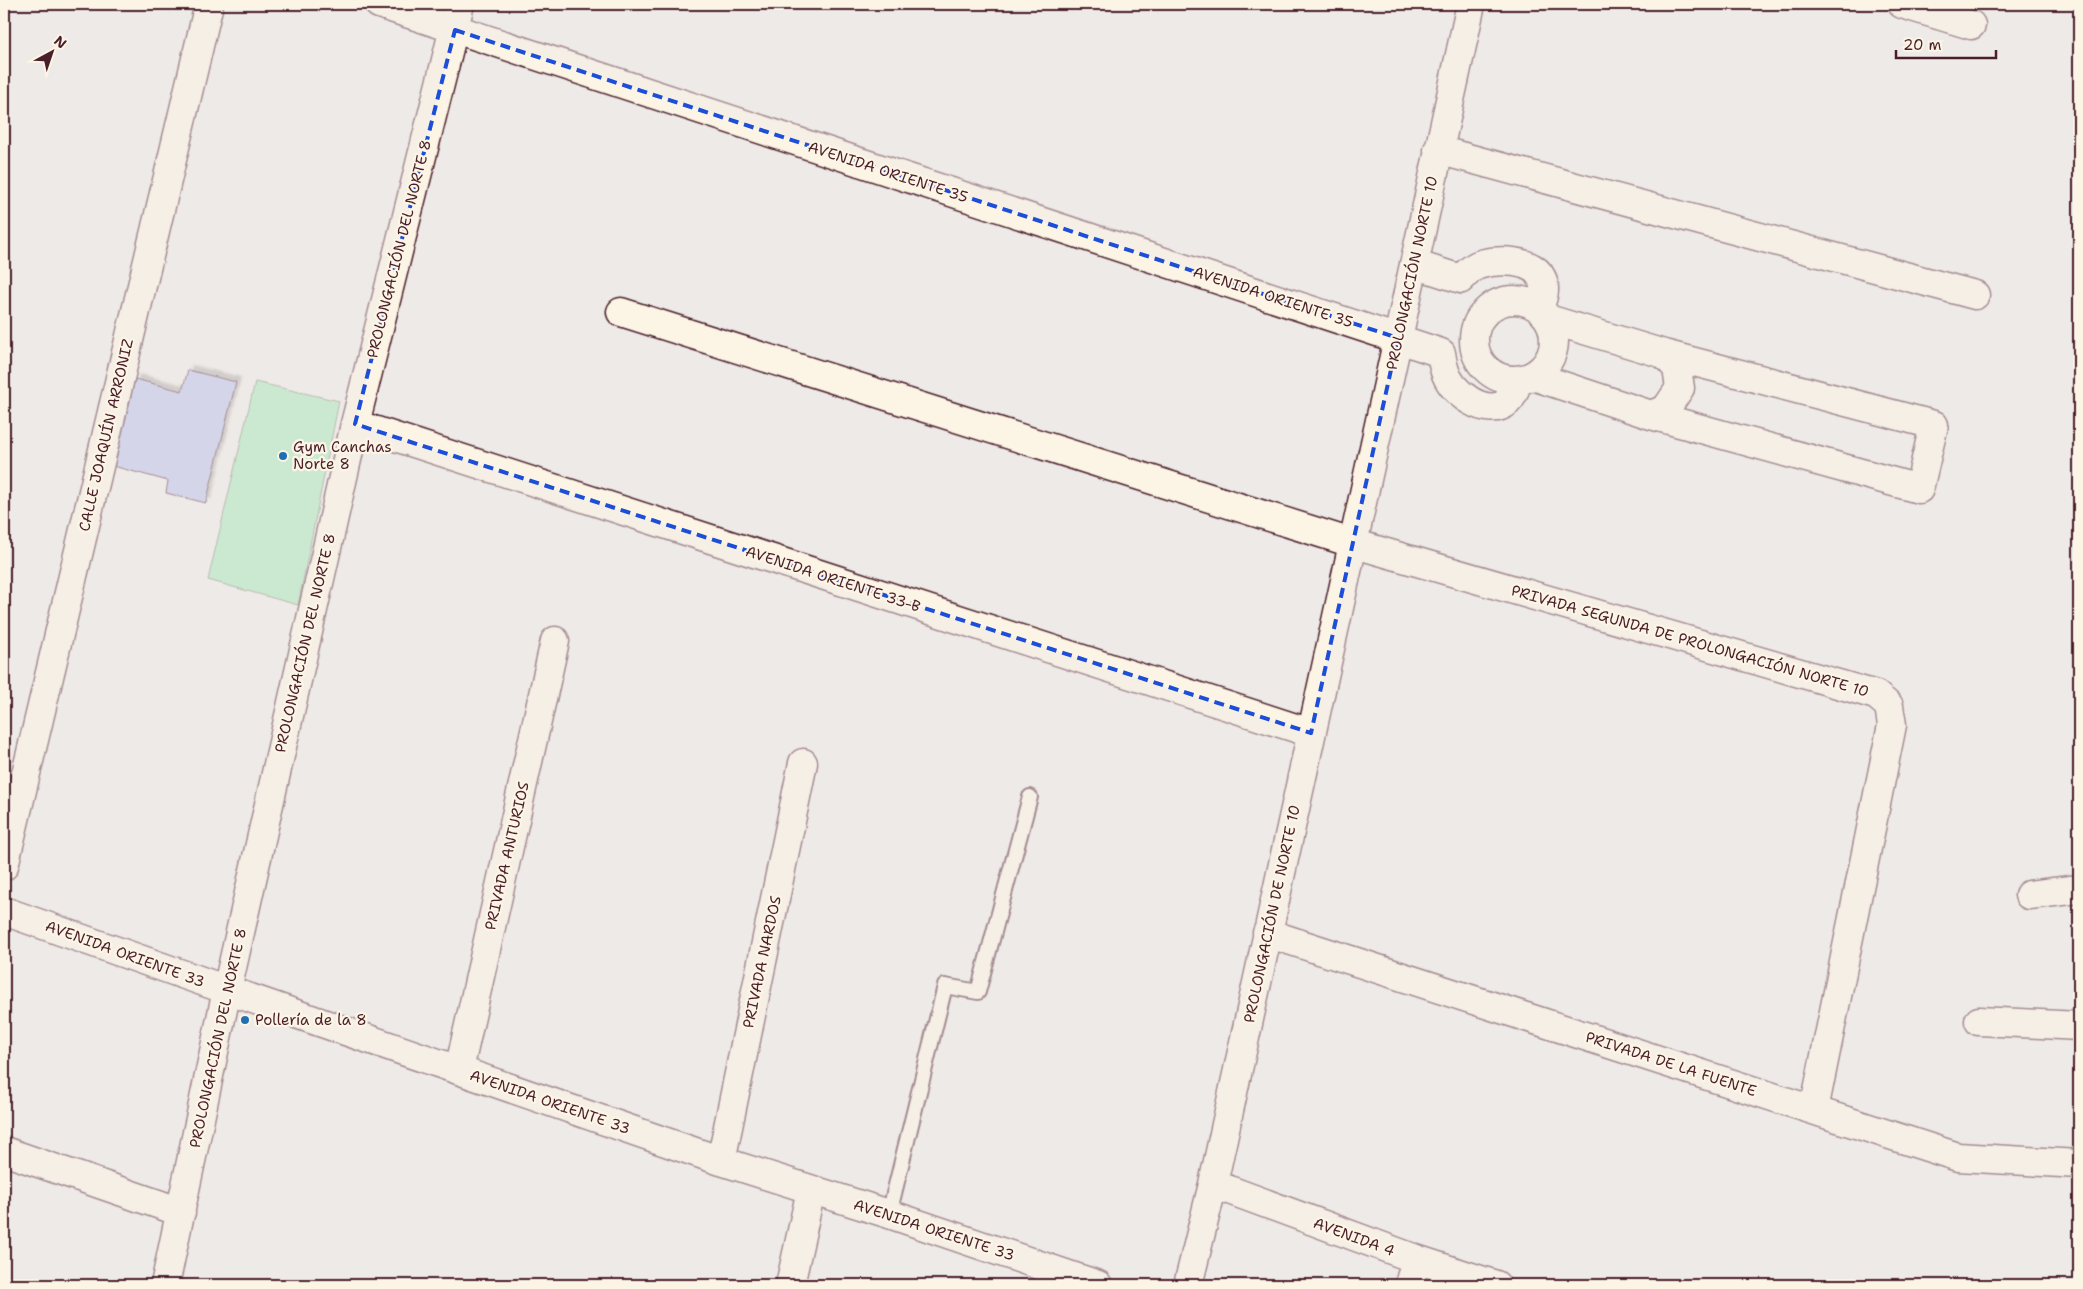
<svg xmlns="http://www.w3.org/2000/svg" width="2083" height="1289" viewBox="0 0 2083 1289" font-family="'Shantell Sans',sans-serif">
<style>
.green{fill:#a1e8b5;stroke:#768470}
.building{fill:#b6bced;stroke:#4a1f2b;filter:url(#shadow)}
.lines{fill:none;stroke-linecap:round;stroke-linejoin:round}
.service-casing{stroke:#4a1f2b;stroke-width:18}
.minor-casing{stroke:#4a1f2b;stroke-width:31}
.service{stroke:#fcf5e5;stroke-width:14}
.minor{stroke:#fcf5e5;stroke-width:28}
.marked{fill:none;stroke:#1d4ed8;stroke-width:4;stroke-dasharray:10 6;stroke-linejoin:round}
.poi-dot{fill:#1f6fb2;stroke:#fcf5e5;stroke-width:2}
.labels{text-anchor:middle;dominant-baseline:central;stroke-width:4.5;stroke-linejoin:round;paint-order:stroke}
.street-label{font-size:15px;fill:#4a1f2b;stroke:#fcf5e5}
.poi-label{font-size:15px;fill:#4a1f2b;stroke:#fcf5e5;text-anchor:start}
</style>
<defs>
<filter id="shadow"><feDropShadow dx="4.5" dy="-4.5" stdDeviation="1" flood-color="#0004"/></filter>
</defs>
<rect width="100%" height="100%" fill="#eeeae7"/>
<filter id="ink" filterUnits="userSpaceOnUse"><feTurbulence type="fractalNoise" baseFrequency=".02" numOctaves="2"/><feDisplacementMap in="SourceGraphic" scale="10" xChannelSelector="R" yChannelSelector="G"/><feConvolveMatrix kernelMatrix="1 2 1 2 8 2 1 2 1" color-interpolation-filters="sRGB"/></filter>
<g filter="url(#ink)">
<path class="green" d="M255 382 339 401 298 605 208 580Z"/>
<path class="building" d="M188 370 236 382 206 503 166 493 168 481 113 466 135 379 182 391Z"/>
<g class="lines">
<g class="service-casing">
<path id="service" d="M889 1214 945 986 978 992 1030 797"/>
</g>
<g class="minor-casing">
<path id="minor" d="M379 4 1441 353C1443 366 1445 376 1453 386 1473 410 1511 421 1517 381
M1902 4 1971 25
M1438 150 1975 295
M1414 264 1461 279C1465 275 1470 269 1476 266 1493 258 1538 258 1543 282 1546 291 1542 300 1539 308
M1474 340a40 40 0 1 1 80 0a40 40 0 1 1-80 0Z
M621 312 1352 543 1876 695 1889 706 1892 725 1814 1110
M1533 376 1651 415 1666 409 1680 388 1677 368 1664 354 1548 319
M1651 415 1919 489 1934 425 1664 354
M355 424 1311 733
M4 866 209 4
M2029 895 2079 889
M4 911 227 990 721 1161 889 1214 1098 1285
M1267 933 1958 1157 2079 1164
M1979 1021 2079 1026
M459 1070 555 641
M4 1151 181 1212
M721 1161 803 763
M1213 1184 1416 1259 1496 1285
M165 1285 227 990 355 424 460 4
M790 1285 811 1190
M1188 1285 1213 1184 1471 4
M1409 1285 1416 1259"/>
</g>
<use href="#service" class="service"/>
<use href="#minor" class="minor"/>
</g>
</g>
<path d="M0 0H2083V1289H0ZM455 30 1398 338 1311 733 355 424Z" fill="#eeeae7" fill-opacity=".55" fill-rule="evenodd"/>
<path class="marked" d="M455 30 1398 338 1311 733 355 424Z"/>
<g class="poi-dot">
<circle cx="283" cy="456" r="5"/>
<circle cx="245" cy="1020" r="5"/>
</g>
<g class="labels">
<g class="street-label">
<text transform="translate(888 172) rotate(18)">AVENIDA ORIENTE 35</text>
<text transform="translate(399 249) rotate(-76)">PROLONGACIÓN DEL NORTE 8</text>
<text transform="translate(1412 273) rotate(-78)">PROLONGACIÓN NORTE 10</text>
<text transform="translate(1273 297) rotate(18)">AVENIDA ORIENTE 35</text>
<text transform="translate(106 435) rotate(-77)">CALLE JOAQUÍN ARRONIZ</text>
<text transform="translate(833 579) rotate(18)">AVENIDA ORIENTE 33-B</text>
<text transform="translate(1690 641) rotate(16)">PRIVADA SEGUNDA DE PROLONGACIÓN NORTE 10</text>
<text transform="translate(305 643) rotate(-77)">PROLONGACIÓN DEL NORTE 8</text>
<text transform="translate(507 856) rotate(-77)">PRIVADA ANTURIOS</text>
<text transform="translate(1272 914) rotate(-78)">PROLONGACIÓN DE NORTE 10</text>
<text transform="translate(125 954) rotate(20)">AVENIDA ORIENTE 33</text>
<text transform="translate(762 962) rotate(-78)">PRIVADA NARDOS</text>
<text transform="translate(218 1038) rotate(-78)">PROLONGACIÓN DEL NORTE 8</text>
<text transform="translate(1671 1064) rotate(18)">PRIVADA DE LA FUENTE</text>
<text transform="translate(550 1102) rotate(19)">AVENIDA ORIENTE 33</text>
<text transform="translate(934 1230) rotate(18)">AVENIDA ORIENTE 33</text>
<text transform="translate(1354 1237) rotate(20)">AVENIDA 4</text>
</g>
<g class="poi-label">
<text x="293" y="447">Gym Canchas<tspan x="293" dy="17">Norte 8</tspan></text>
<text x="255" y="1020">Pollería de la 8</text>
</g>
</g>
<rect width="2083" height="1289" fill="none" stroke="#fcf5e5" stroke-width="20"/>
<rect x="10" y="10" width="2063" height="1269" fill="none" stroke="#4a1f2b" stroke-width="2" filter="url(#ink)"/>
<g transform="translate(52 52) rotate(40)" stroke="#fcf5e5" stroke-width="4" paint-order="stroke">
<path d="M0-4L9 19L0 12L-9 19Z" fill="#4a1f2b"/>
<text y="-8" font-size="14" font-weight="bold" text-anchor="middle" fill="#4a1f2b">N</text>
</g>
<path d="M1896 50v8h100v-8" fill="none" stroke="#4a1f2b" stroke-width="2.5"/>
<text x="1903" y="50" font-size="15" fill="#4a1f2b" stroke="#fcf5e5" stroke-width="4" paint-order="stroke">20 m</text>
</svg>
